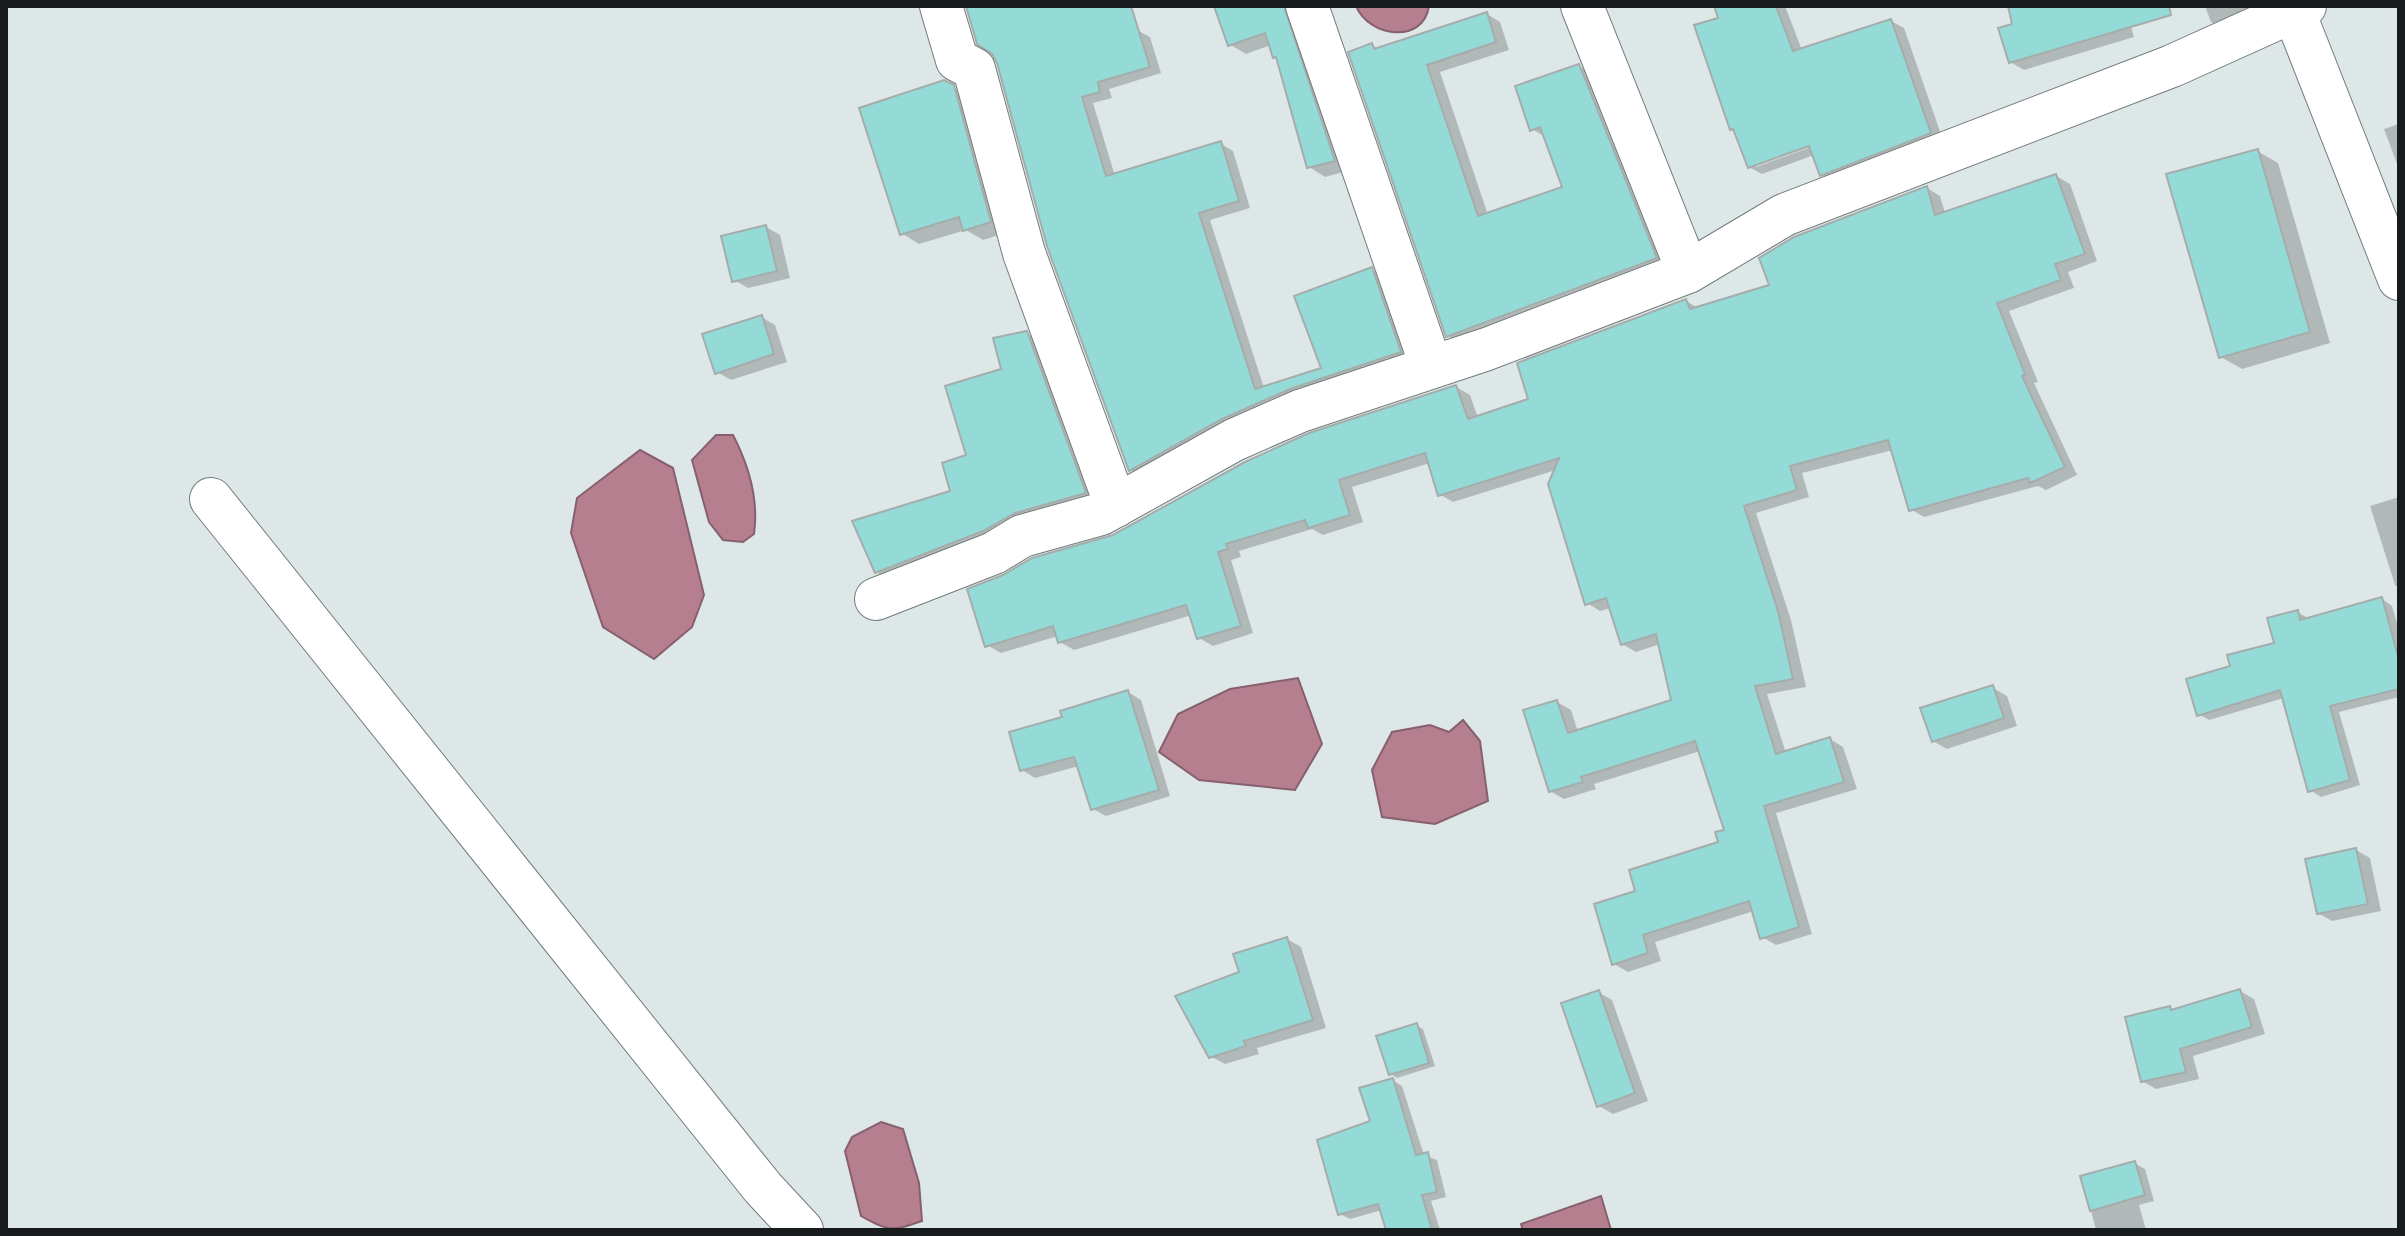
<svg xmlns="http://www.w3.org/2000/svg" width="2405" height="1236" viewBox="0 0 2405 1236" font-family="Raleway,sans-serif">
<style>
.water{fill:#b57f90;stroke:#86616d;stroke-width:2}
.shadow{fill:#0003;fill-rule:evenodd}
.building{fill:#94dbd7;stroke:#a4adac;stroke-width:2}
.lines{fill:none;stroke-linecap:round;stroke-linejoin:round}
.minor-casing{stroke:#737c7b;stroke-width:44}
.minor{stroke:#fff;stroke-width:42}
</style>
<rect width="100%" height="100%" fill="#dee7e7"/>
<path class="water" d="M1356 6H1429C1423 45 1369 37 1356 6Z
M716 435H733C749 466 759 499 754 534L743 542 723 540 709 522 692 460Z
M640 450 673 468 704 595 692 627 654 659 603 627 571 533 577 498Z
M1298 678 1322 744 1295 790 1199 780 1159 752 1178 714 1230 689Z
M1463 720 1480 741 1488 801 1435 824 1382 817 1372 770 1392 732 1430 725 1449 732Z
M881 1122 903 1129 919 1183 922 1221C892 1231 889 1232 861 1216L845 1151 852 1137Z
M1601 1196 1611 1230H1523L1521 1224Z"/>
<path class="shadow" d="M968 6H1022L1137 30 1150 37 1161 73 1109 89 1112 98 1093 103 1115 176 1221 144 1233 151 1250 208 1210 220 1264 388 1324 370 1371 269 1384 276 1412 359 1143 477 1130 470 999 62Z
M1216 6H1303L1350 170 1325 177 1309 167 1278 58 1271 45 1246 54 1229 44Z
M1717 6H1785L1802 50 1891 21 1904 28 1943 140 1835 182 1821 174 1814 155 1762 174 1749 167 1736 132 1731 129ZM1817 140 1819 144 1756 167V163Z
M2010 6H2125L2134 37 2024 70 2010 62 2015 25Z
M2205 6H2255L2225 30 2211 22Z
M1487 14 1500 22 1509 50 1440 72 1488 215 1565 188 1545 137 1532 129 1579 66 1593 74 1669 266 1462 344 1448 336 1372 45 1380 50Z
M944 82 971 98 1008 232 983 240 966 230 919 244 901 233Z
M2399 124V169L2384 129Z
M2257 151 2278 163 2330 343 2242 369 2221 357Z
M2056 176 2070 184 2097 261 2068 272 2074 288 2009 311 2038 382 2034 383 2077 475 2046 490 2038 486 1924 517 1910 509 1893 450 1802 473 1809 497 1756 513 1791 620 1806 687 1767 694 1786 753 1830 739 1843 747 1857 789 1776 813 1812 934 1776 945 1762 937 1754 911 1655 942 1661 961 1628 972 1614 964 1638 893 1721 843 1726 831 1700 751 1594 784 1596 789 1564 799 1550 791 1557 702 1571 710 1578 732 1673 702 1660 644 1636 652 1622 644 1611 608 1600 611 1587 603 1556 470 1453 502 1439 494 1430 463 1352 487 1363 522 1323 535 1312 529 1239 551 1241 557 1231 560 1253 633 1213 646 1199 638 1192 615 1074 650 1060 642 1058 636 1001 653 987 645 1113 537 1456 387 1470 395 1478 418 1530 401 1686 301 1698 308 1772 286 1927 188 1940 196 1945 213Z
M766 227 780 235 790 278 748 288 734 280Z
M761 317 775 325 787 362 731 380 717 372Z
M1026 333 1039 340 1097 500 889 579 876 572 952 492 1003 370Z
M2399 497V588L2395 585 2370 506Z
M2382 599 2392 606 2399 630V697L2339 712 2360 785 2321 797 2310 790 2284 698 2209 720 2199 714 2233 667 2276 645 2297 612 2308 618Z
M1993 688 2007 696 2017 726 1947 749 1933 741Z
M1128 692 1141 700 1170 796 1106 816 1093 809 1079 766 1035 778 1022 770 1065 719Z
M2356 850 2370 858 2381 911 2332 921 2318 913Z
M1287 939 1301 947 1326 1028 1257 1048 1259 1054 1225 1064 1210 1056 1241 973Z
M2240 991 2254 999 2265 1034 2193 1056 2199 1079 2156 1089 2142 1081 2169 1008 2174 1011Z
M1598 992 1612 1000 1648 1101 1613 1114 1599 1106Z
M1416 1026 1423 1029 1435 1066 1397 1078 1391 1074Z
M1392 1080 1402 1086 1424 1155 1437 1160 1446 1197 1431 1201 1440 1230H1388L1382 1210 1350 1219 1340 1214 1372 1122Z
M2134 1163 2145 1169 2154 1201 2139 1205 2146 1230H2096L2082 1177Z"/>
<path class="building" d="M966 6H1131L1150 67 1098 82 1100 92 1082 97 1106 176 1221 141 1239 201 1199 213 1255 389 1321 368 1294 296 1372 267 1401 352 1290 389 1222 419 1129 471 1047 246 997 63 992 54 977 44Z
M1214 6H1284L1335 161 1307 168 1276 57 1273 58 1265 33 1228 46Z
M1714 6H1776L1793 51 1891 19 1931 133 1820 176 1809 146 1748 168 1733 129 1730 130 1694 25 1718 18Z
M2008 6H2169L2171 15 2009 63 1998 28 2012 24Z
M1487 12 1496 42 1427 65 1478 216 1562 187 1540 127 1530 131 1515 86 1579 64 1657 258 1446 337 1348 52 1372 43 1374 49Z
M944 80 954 85 991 222 963 231 959 217 900 235 859 108Z
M2258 149 2310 332 2219 358 2166 174Z
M2056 174 2085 254 2055 264 2061 280 1997 303 2025 374 2022 376 2065 467 2030 483 2028 478 1909 511 1888 440 1790 466 1797 490 1744 506 1778 611 1793 679 1755 686 1776 754 1830 737 1844 782 1764 806 1799 927 1760 939 1749 901 1643 935 1648 953 1612 965 1594 904 1635 891 1629 870 1718 842 1715 832 1724 830 1695 741 1581 777 1583 782 1549 792 1523 710 1557 700 1568 733 1671 700 1656 634 1621 645 1606 598 1585 605 1548 484 1559 458 1438 496 1425 453 1339 480 1350 515 1308 528 1305 520 1226 544 1228 549 1218 552 1241 626 1197 639 1186 605 1058 643 1053 626 985 647 967 589 1003 575 1032 558 1113 535 1245 462 1309 433 1456 385 1468 419 1528 399 1517 363 1686 299 1690 309 1769 285 1759 258 1794 237 1927 186 1935 215Z
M766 225 777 271 732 282 721 236Z
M762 315 774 354 715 374 702 334Z
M1027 331 1086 493 1015 513 983 531 875 573 852 521 950 491 942 463 966 455 945 386 1001 369 993 338Z
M2382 597 2399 660V689L2330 706 2350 780 2308 792 2280 690 2197 716 2186 679 2230 666 2227 655 2274 643 2267 618 2298 610 2300 620Z
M1993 685 2004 718 1932 742 1920 708Z
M1128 690 1159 790 1091 810 1074 757 1020 771 1009 732 1062 717 1060 711Z
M2356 848 2368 904 2317 914 2305 859Z
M1287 937 1313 1020 1244 1041 1246 1046 1209 1058 1175 996 1239 972 1233 954Z
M2240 989 2252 1027 2180 1049 2186 1072 2141 1082 2125 1017 2170 1006 2171 1010Z
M1599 990 1635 1093 1597 1107 1561 1003Z
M1417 1023 1429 1063 1389 1075 1376 1036Z
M1393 1078 1416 1155 1428 1152 1437 1192 1422 1195 1432 1230H1386L1378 1204 1338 1215 1317 1140 1370 1121 1359 1088Z
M2135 1161 2145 1195 2090 1211 2080 1176Z"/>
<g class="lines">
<g class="minor-casing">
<path id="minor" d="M941 6 957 60 974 69 1024 253 1116 506
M1307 6 1431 366
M1582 6 1688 272
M2294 12 2399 279
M211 499 763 1188 802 1230
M876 599 994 553 1022 536 1101 514 1234 440 1300 411 1487 349 1688 272 1784 215 2172 66 2305 6"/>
</g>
<use href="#minor" class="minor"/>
</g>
<rect width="2405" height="1236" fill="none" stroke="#181b1b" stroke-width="16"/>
</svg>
